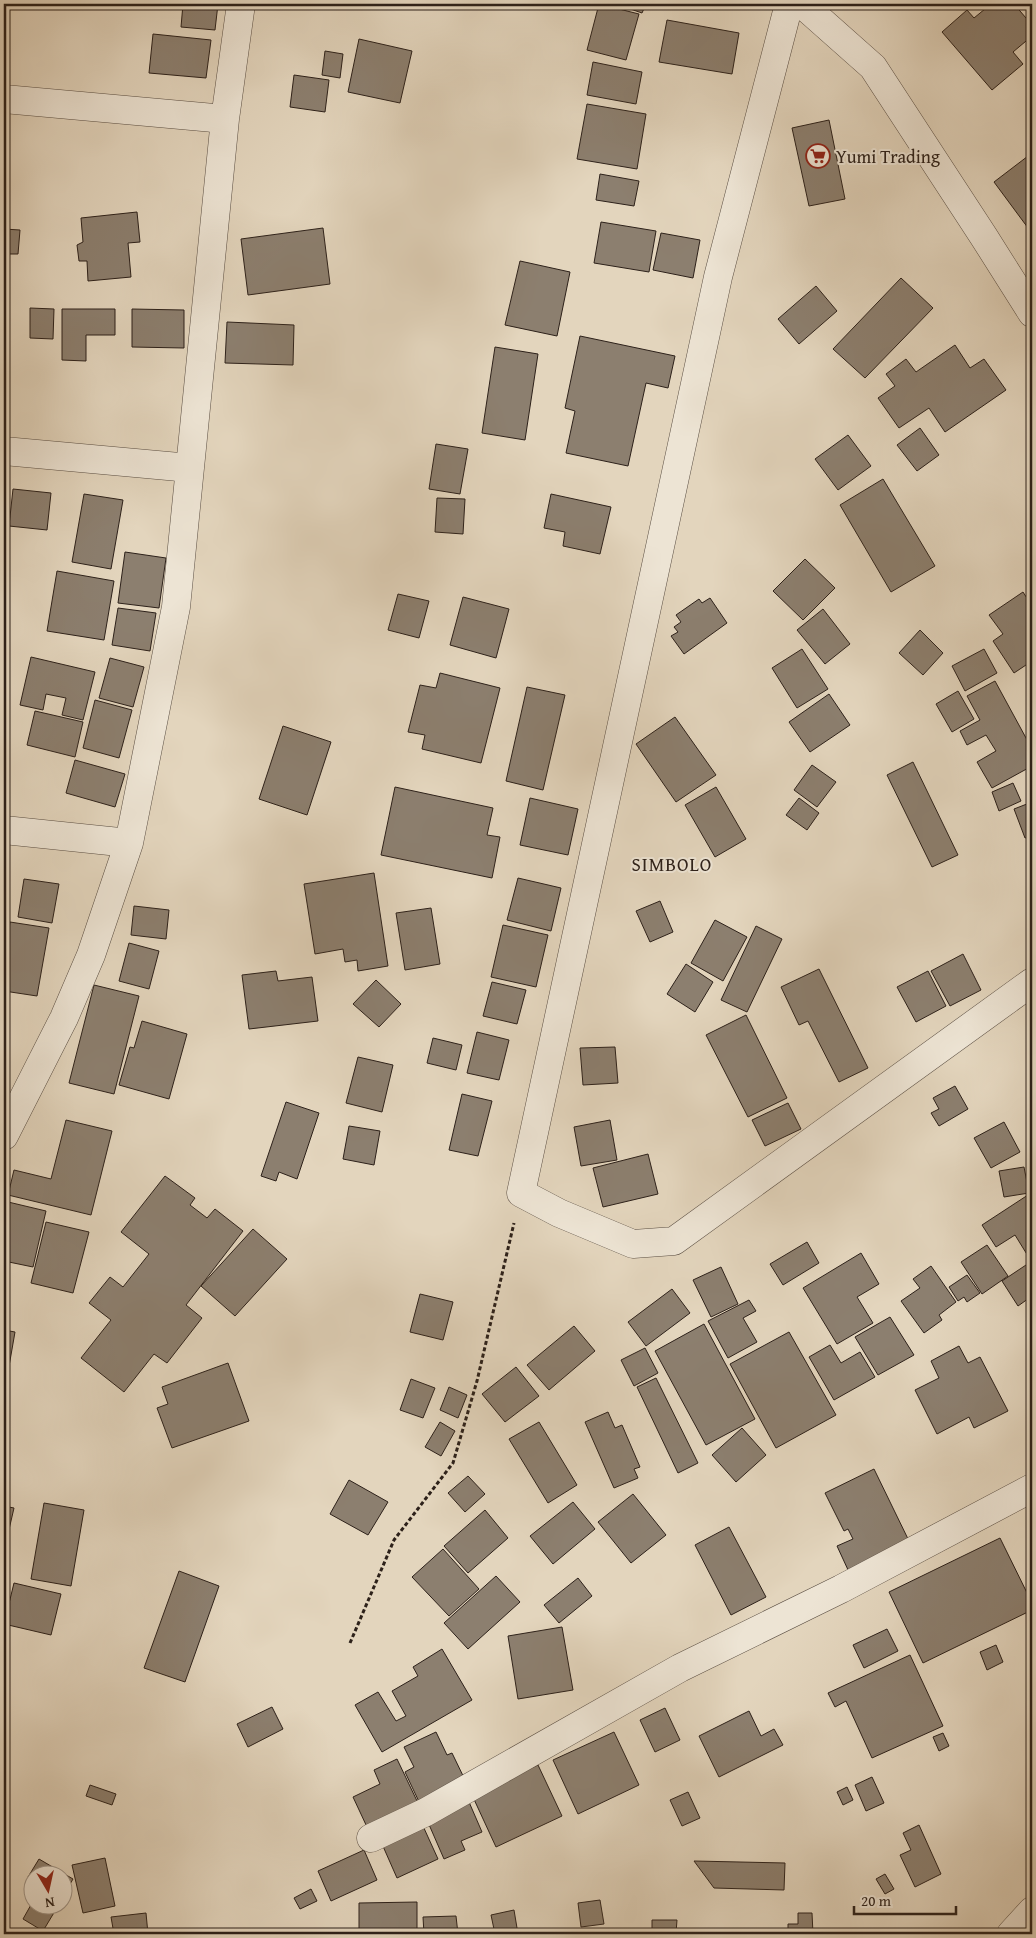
<svg xmlns="http://www.w3.org/2000/svg" width="1036" height="1938" viewBox="0 0 1036 1938" font-family="'Gentium Book Plus',serif">
<style>
.building{fill:#8c7f6f;stroke:#2d211a}
.lines{fill:none;stroke-linecap:round;stroke-linejoin:round}
.minor-casing{stroke:#5a4e43;stroke-width:29}
.path{stroke:#2d211a;stroke-width:3;stroke-dasharray:4 2.5;stroke-linecap:butt}
.minor{stroke:#ede4d4;stroke-width:28}
.labels{text-anchor:middle;dominant-baseline:central;stroke-width:4;stroke-linejoin:round;paint-order:stroke}
.poi-label{font-size:18px;fill:#2d211a;stroke:#ede4d4;text-anchor:start}
.neighbourhood-label{font-size:19px;letter-spacing:1px;fill:#2d211a;stroke:#ede4d4}
</style>
<rect width="100%" height="100%" fill="#e3d5bd"/>
<filter id="stains"><feTurbulence type="fractalNoise" baseFrequency=".004" numOctaves="4"/><feColorMatrix values="0 0 0 0 .2 0 0 0 0 .09 0 0 0 0 .02 0 0 0 .5 -.17"/></filter>
<radialGradient id="worn" r=".72"><stop offset=".6" stop-color="#630" stop-opacity="0"/><stop offset="1" stop-color="#630" stop-opacity=".3"/></radialGradient>
<path class="building" d="M183 4H218L215 30 181 27Z
M599 4 639 14 626 60 587 50Z
M616 4H646L642 13Z
M991 4H1014L1032 25V36L1013 52 1023 64 992 90 942 32 967 10 974 18Z
M667 20 739 33 732 74 659 62Z
M153 34 211 40 206 78 149 73Z
M359 39 412 51 400 103 348 92Z
M325 51 343 54 340 78 322 75Z
M593 62 642 72 636 104 587 95Z
M294 75 329 80 325 112 290 107Z
M587 104 646 114 637 169 577 159Z
M829 120 845 199 809 206 792 128Z
M1032 153V231L1031 232 994 182Z
M600 174 639 181 634 206 596 200Z
M137 212 140 242 128 243 131 277 88 281 87 261H79L77 245 83 242 81 218Z
M601 222 656 231 649 272 594 263Z
M323 228 330 284 248 295 241 239Z
M4 229 20 230 18 254H4Z
M661 233 700 240 693 278 653 270Z
M520 261 570 272 557 336 505 325Z
M901 278 933 308 865 378 833 349Z
M816 286 837 311 799 344 778 319Z
M4 304H6L4 329Z
M30 308 54 309 53 339 30 338Z
M62 309H115V335H86V361L62 360Z
M132 309 184 310V348L132 347Z
M227 322 294 325 293 365 225 363Z
M580 336 675 356 668 388 646 383 628 466 566 453 575 411 565 408Z
M955 345 970 368 984 359 1006 390 945 432 929 408 899 428 878 398 895 386 886 374 906 359 916 372Z
M495 347 538 354 525 440 482 433Z
M920 428 939 455 917 471 897 445Z
M848 435 871 466 838 490 815 459Z
M436 444 468 449 460 494 429 489Z
M883 479 935 566 891 592 840 505Z
M13 489 51 493 47 530 9 526Z
M84 494 123 500 111 569 72 562Z
M551 494 611 507 600 554 563 546 565 532 544 528Z
M437 498 465 499 463 534 435 532Z
M125 552 166 558 159 608 118 603Z
M805 559 835 588 803 620 773 591Z
M57 571 114 581 104 640 47 631Z
M1023 592 1032 606V661L1014 673 993 641 1003 634 989 615Z
M398 594 429 601 419 638 388 630Z
M463 597 509 609 496 658 450 645Z
M710 598 727 623 684 654 671 636 678 632 674 627 681 622 676 615 699 599 702 603Z
M118 608 156 613 150 651 112 645Z
M823 609 850 644 825 664 797 630Z
M920 630 943 653 923 675 899 653Z
M802 649 828 689 797 708 772 668Z
M984 649 997 673 965 691 952 666Z
M31 657 95 672 83 720 62 715 66 698 46 694 43 710 20 705Z
M110 658 144 667 133 707 99 698Z
M440 673 500 688 481 763 422 749 425 735 408 732 420 685 436 688Z
M995 681 1032 749V766L992 788 977 762 996 751 986 735 967 745 960 731 980 720 967 696Z
M527 687 565 695 543 790 506 781Z
M958 691 974 719 952 732 936 704Z
M829 694 850 725 810 752 789 722Z
M95 700 132 710 119 758 83 748Z
M35 711 83 722 75 757 27 745Z
M675 717 716 775 676 802 636 744Z
M283 726 331 742 307 815 259 799Z
M75 760 125 774 115 807 66 793Z
M913 762 958 855 932 867 887 775Z
M812 765 836 782 817 807 794 790Z
M1013 783 1021 801 999 811 992 792Z
M395 787 493 808 487 835 500 837 492 878 381 855Z
M716 787 746 839 715 857 685 805Z
M530 798 578 809 568 855 520 845Z
M799 798 819 813 807 830 786 815Z
M1032 802V836L1025 838 1014 809Z
M374 873 388 966 358 971 357 960 345 962 343 949 315 954 304 884Z
M518 878 561 888 551 931 507 920Z
M24 879 59 884 52 923 18 917Z
M660 901 673 932 650 942 636 911Z
M134 906 169 910 166 939 131 935Z
M431 908 440 964 405 970 396 913Z
M715 920 747 937 723 981 691 963Z
M10 922 49 928 37 996 4 991V957Z
M503 925 548 935 536 987 491 977Z
M756 926 782 939 747 1012 721 1000Z
M129 943 159 951 149 989 119 981Z
M963 954 981 990 950 1006 931 971Z
M686 964 713 982 695 1012 667 994Z
M819 969 868 1068 839 1082 808 1021 799 1025 781 987Z
M276 971 278 981 312 977 318 1021 249 1029 242 975Z
M928 971 946 1006 916 1022 897 987Z
M376 980 401 1004 379 1027 353 1004Z
M492 982 526 990 517 1024 483 1016Z
M94 985 139 996 114 1094 69 1083Z
M746 1015 787 1098 748 1117 706 1035Z
M142 1021 187 1034 169 1099 119 1085 130 1047 134 1048Z
M477 1032 509 1040 499 1080 467 1073Z
M433 1038 462 1045 456 1070 427 1063Z
M615 1047 618 1083 583 1085 580 1048Z
M358 1057 393 1065 382 1112 346 1103Z
M955 1086 968 1109 939 1126 931 1113 939 1109 933 1098Z
M462 1094 492 1101 478 1156 449 1150Z
M286 1102 319 1113 297 1179 279 1172 276 1181 261 1176Z
M788 1103 801 1129 765 1146 752 1120Z
M66 1120 112 1131 91 1215 8 1195 14 1170 51 1179Z
M610 1120 617 1160 581 1166 574 1127Z
M1004 1122 1020 1152 991 1168 974 1138Z
M349 1126 380 1131 374 1165 343 1159Z
M648 1154 658 1194 603 1207 593 1168Z
M1024 1167 1029 1193 1004 1197 999 1171Z
M165 1176 195 1198 190 1205 207 1218 215 1209 243 1231 186 1305 202 1318 167 1363 154 1354 124 1392 81 1358 111 1320 89 1303 110 1277 123 1287 149 1254 121 1232Z
M1031 1193 1032 1195V1253L1028 1256 1015 1235 996 1247 982 1225Z
M4 1201 46 1211 33 1267 4 1261Z
M46 1222 89 1232 73 1293 31 1283Z
M253 1229 287 1259 235 1316 201 1286Z
M807 1242 819 1263 783 1285 770 1264Z
M987 1245 1008 1276 982 1294 961 1262Z
M861 1253 879 1284 857 1297 873 1323 837 1344 803 1288Z
M1032 1261V1296L1018 1306 1002 1281Z
M931 1266 956 1302 939 1315 942 1320 924 1333 901 1301 920 1288 913 1279Z
M721 1267 738 1304 711 1317 693 1280Z
M967 1275 980 1293 967 1302 964 1297 958 1301 949 1287Z
M672 1289 690 1313 646 1346 628 1322Z
M420 1294 453 1302 443 1340 410 1332Z
M749 1300 756 1311 743 1318 757 1342 728 1358 708 1321Z
M890 1317 914 1355 878 1375 855 1337Z
M704 1324 755 1419 706 1445 655 1351Z
M574 1326 595 1351 549 1390 527 1365Z
M4 1330 15 1332 4 1395Z
M789 1332 836 1415 776 1448 730 1364Z
M830 1345 841 1363 860 1352 875 1377 834 1400 809 1357Z
M959 1346 968 1363 980 1357 1008 1411 974 1428 969 1417 937 1434 915 1390 939 1378 931 1361Z
M645 1348 658 1373 634 1386 621 1360Z
M228 1363 249 1421 172 1448 157 1408 168 1404 162 1387Z
M516 1367 539 1396 505 1422 482 1394Z
M656 1378 698 1463 678 1473 637 1387Z
M411 1379 435 1388 423 1418 400 1410Z
M449 1387 467 1395 458 1418 440 1410Z
M608 1412 615 1428 622 1425 640 1467 634 1469 638 1478 614 1488 585 1422Z
M440 1422 455 1431 441 1456 425 1447Z
M539 1422 577 1485 548 1503 509 1439Z
M742 1428 766 1455 736 1482 712 1455Z
M874 1469 910 1543 849 1572 837 1546 853 1539 848 1529 844 1531 825 1493Z
M468 1476 485 1494 465 1512 448 1493Z
M349 1480 388 1502 368 1535 330 1514Z
M633 1494 666 1535 631 1563 598 1522Z
M573 1502 595 1529 553 1564 530 1536Z
M44 1503 84 1510 71 1586 31 1579Z
M4 1506 14 1508 4 1551Z
M485 1510 508 1538 468 1573 444 1546Z
M729 1527 766 1597 731 1615 695 1545Z
M1000 1538 1032 1603V1610L923 1663 889 1592Z
M443 1549 479 1589 449 1616 412 1577Z
M179 1571 219 1586 185 1682 144 1668Z
M496 1576 520 1602 468 1649 444 1623Z
M578 1578 592 1596 559 1623 544 1605Z
M14 1583 61 1594 51 1635 4 1624Z
M562 1627 573 1690 518 1699 508 1636Z
M887 1629 898 1651 864 1668 853 1645Z
M996 1645 1003 1662 987 1670 980 1652Z
M442 1649 472 1700 382 1752 355 1705 378 1692 396 1721 406 1716 392 1691 418 1676 413 1667Z
M910 1655 943 1726 872 1758 846 1701 835 1707 828 1693Z
M272 1707 283 1729 248 1747 237 1724Z
M665 1708 680 1740 655 1752 640 1720Z
M749 1711 761 1736 774 1729 783 1745 719 1777 699 1736Z
M436 1732 447 1755 452 1753 467 1784 421 1806 405 1772 414 1767 404 1747Z
M614 1732 639 1785 578 1814 553 1760Z
M943 1733 949 1746 939 1751 933 1737Z
M397 1759 418 1803 367 1827 353 1797 380 1784 374 1770Z
M538 1765 562 1816 496 1847 472 1795Z
M872 1777 884 1803 866 1811 855 1785Z
M90 1785 116 1794 112 1805 86 1796Z
M847 1787 853 1800 843 1805 837 1792Z
M688 1792 700 1818 682 1826 670 1800Z
M469 1802 482 1832 461 1841 465 1850 444 1859 427 1820Z
M919 1825 941 1874 915 1887 900 1855 911 1850 903 1833Z
M423 1826 438 1859 397 1878 382 1844Z
M364 1850 377 1880 331 1901 318 1871Z
M105 1858 115 1906 83 1913 72 1865Z
M39 1859 73 1879 62 1898V1876H32V1880L28 1877Z
M694 1861 785 1863 784 1890 714 1888Z
M885 1874 894 1889 885 1894 876 1879Z
M311 1889 317 1901 300 1909 294 1898Z
M600 1900 604 1924 581 1927 578 1903Z
M417 1902V1934H359V1903Z
M32 1903V1906H58L43 1931 23 1919Z
M514 1910 518 1934H495L491 1915Z
M146 1913 148 1934H114L111 1917Z
M798 1913H812L813 1934H788V1924H798Z
M456 1916 458 1934H424L423 1917Z
M652 1920H677L676 1933H652Z"/>
<g class="lines">
<g class="minor-casing">
<path id="minor" d="M789 4 718 277 521 1193 559 1213 633 1244 674 1241 1032 982
M802 4 873 67 984 237 1032 313
M4 99 225 119
M4 451 190 468
M4 830 129 843
M4 1136 64 1018 91 955 129 843 176 607 225 119 241 4
M371 1838 426 1812 680 1668 841 1589 1032 1488
M1011 1934 1032 1911"/>
</g>
<path class="path" d="M350 1643 394 1540 453 1463 477 1381 514 1223"/>
<use href="#minor" class="minor"/>
</g>
<defs>
<g id="supermarket-ring" transform="scale(1.25)"><circle r="9.5" fill="#ede4d4" stroke="#8f2418" stroke-width="1.5"/><path d="M-6-5.5h2.5l.6 2H6L4.5 2H-2.5L-4.4-4H-6ZM-1.5 3.2a1.3 1.3 0 1 0 .1 0ZM3 3.2a1.3 1.3 0 1 0 .1 0Z" fill="#8f2418"/></g>
</defs>
<g fill-rule="evenodd">
<use href="#supermarket-ring" x="818" y="156"/>
</g>
<g class="labels">
<g class="poi-label">
<text x="836" y="156">Yumi Trading</text>
</g>
<g class="neighbourhood-label">
<text x="672" y="864">SIMBOLO</text>
</g>
</g>
<rect width="1036" height="1938" fill="none" stroke="#e3d5bd" stroke-width="20"/>
<rect x="5" y="5" width="1026" height="1928" fill="none" stroke="#2d211a" stroke-width="2.5"/>
<rect x="10" y="10" width="1016" height="1918" fill="none" stroke="#2d211a"/>
<g transform="translate(48 1890) rotate(171)"><circle r="24" fill="#ede4d4" stroke="#a0968a"/>
<path d="M0-4L9 19L0 12L-9 19Z" fill="#8f2418"/>
<text y="-8" font-size="14" font-weight="bold" text-anchor="middle" fill="#2d211a">N</text>
</g>
<path d="M854 1906v8h102v-8" fill="none" stroke="#2d211a" stroke-width="2.5"/>
<text x="861" y="1906" font-size="15" fill="#2d211a" stroke="#ede4d4" stroke-width="4" paint-order="stroke">20 m</text>
<rect width="100%" height="100%" filter="url(#stains)"/>
<rect width="100%" height="100%" fill="url(#worn)"/>
</svg>
